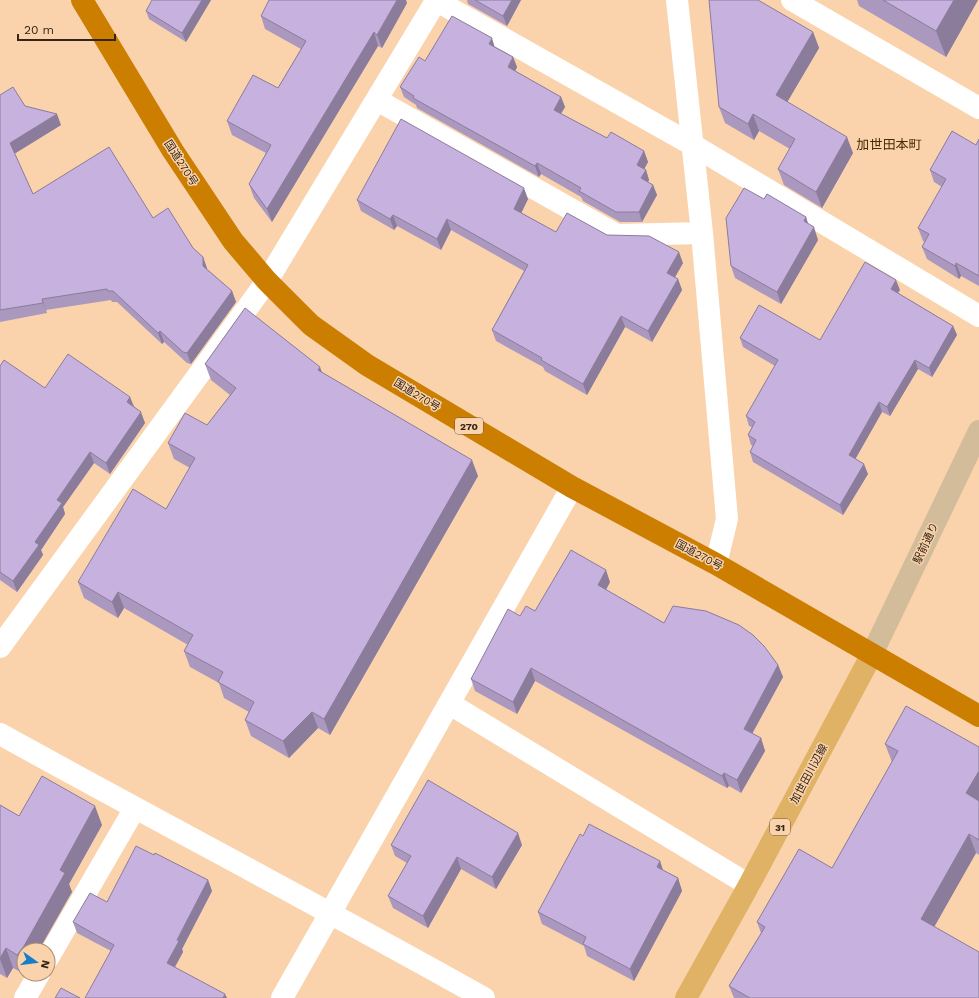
<svg xmlns="http://www.w3.org/2000/svg" width="979" height="998" viewBox="0 0 979 998" font-family="'Work Sans','Noto Sans JP',sans-serif">
<style>
.lines{fill:none;stroke-linecap:round;stroke-linejoin:round}
.street{stroke:#fff;stroke-width:22}
.secondary{stroke:#d3bc9a;stroke-width:22}
.primary{stroke:#e0b266;stroke-width:22}
.highway{stroke:#cc7e00;stroke-width:22}
.wall{fill:#ab98bf}
.shaded-wall{fill:#8b7c9b}
.building{fill:#c7b1de;stroke:#8b7c9b}
.labels{text-anchor:middle;dominant-baseline:central;stroke-width:3;stroke-linejoin:round;paint-order:stroke}
.shield{fill:#fad3ac;stroke:#6f5943;stroke-width:1}
.shield-label{font-size:10px;font-weight:bold;fill:#342516}
.street-label{font-size:11px;fill:#342516;stroke:#fad3ac}
.quarter-label{font-size:13px;fill:#482b03;stroke:#fad3ac}
</style>
<rect width="100%" height="100%" fill="#fad3ac"/>
<g class="lines">
<path class="street" d="M435 0 691 144 979 316
M677 0 702 233 727 519 716 564
M792 0 979 108
M377 100 617 235 702 233
M0 647 267 281 436 1
M450 704 749 885
M0 734C161 823 324 908 484 998
M48 958 135 808
M25 998 39 974
M282 998 572 487"/>
<path class="secondary" d="M872 654 979 431"/>
<path class="primary" d="M686 998 749 885 872 654"/>
<path class="highway" d="M82 0 173 151 233 241 267 281 311 325 367 365 572 487 716 564 979 716"/>
</g>
<path class="wall" d="M211 0 186 42 149 19 146 11Z
M467 0H521L507 26 468 4Z
M857 0H978L946 57 859 6Z
M407 3 382 48 378 46 272 222 254 198 249 184 266 153 232 135 227 121 278 88 301 49 265 29 261 16Z
M813 32 819 48 787 102 853 153 822 208 784 185 778 169 790 149 759 131 754 140 725 123 719 107Z
M495 47 513 57 517 67 515 71 561 97 565 107 561 114 607 138 644 151 648 162 644 169 646 170 649 180 648 182 653 185 657 195 642 222H620L583 201 581 197 541 174 539 177 417 108 416 105 404 97 400 87 425 61Z
M0 95 25 106 61 125 14 154 33 194 153 218 193 248 203 257 207 269 232 291 236 302 191 364 187 363 164 342 162 344 117 302H112L111 300 46 310 47 313 0 322Z
M979 139V286L961 276 959 279 927 259 922 247 925 242 923 241 918 228 942 187 934 182 930 170 976 145Z
M528 199 521 213 556 232 607 235 683 263 675 277 678 279 682 290 652 342 625 327 587 395 545 371 543 367 496 341 492 330 524 271 451 230 441 250 397 226 394 230 361 211 357 200Z
M764 199 806 217 808 224 818 240 781 304 735 278 731 266Z
M900 290 898 293 953 326 957 335 932 377 918 369 890 416 882 412 855 459 868 474 843 515 753 462 750 452 753 446 751 445 748 435 752 427 749 426 746 416 775 366 743 347 740 338 820 340Z
M205 364 322 373 478 476 330 735 318 728 289 758 251 736 245 720 249 712 224 698 219 683 190 667 184 651 188 645 124 608 118 618 84 598 78 582 166 509 190 468 174 459 168 443 207 425 230 395 211 380Z
M0 366 45 388 130 397 134 406 145 423 110 474 94 463 63 507 65 514 41 550 43 555 17 592 0 580Z
M610 582 606 590 664 623 778 665 783 677 752 734 761 738 765 751 741 793 729 786 727 788 714 781 535 681 517 714 475 691 471 679 520 616 535 611Z
M885 744 979 747V855L976 853 934 926 979 998H734L729 986 761 933 757 922 832 868 892 762Z
M0 805 19 816 102 825 69 884 72 892 24 950V974H25H24L13 968 7 978 0 974Z
M391 845H522L496 889 461 869 428 928 393 908 388 896 407 863 395 856Z
M154 855 208 880 212 891 182 949 183 952 175 967 111 951 77 933 73 922 107 902Z
M660 861 663 870 678 878 682 891 634 981 587 956 584 946 542 924 538 912Z"/>
<path class="shaded-wall" d="M202 0H211L186 42 182 33Z
M397 0H406L407 3 382 48 377 35Z
M512 0H521L507 26 503 16Z
M954 0H978L946 57 936 31Z
M374 32 378 46 272 222 267 209Z
M813 32 819 48 782 111 776 95Z
M492 38 495 48 489 44Z
M513 57 517 67 512 78 508 67Z
M561 97 565 107 557 120 554 110Z
M57 114 61 125 14 154 10 143Z
M753 114 759 131 754 140 748 124Z
M847 137 853 153 822 208 816 192Z
M644 151 648 162 641 175 637 165Z
M537 163 541 174 539 177 535 166Z
M646 170 649 180 645 188 641 178Z
M653 185 657 195 642 222 639 212Z
M524 188 528 199 518 220 514 209Z
M393 215 397 226 394 230 390 219Z
M806 217 810 230 804 221Z
M447 219 451 230 441 250 437 239Z
M814 227 818 240 781 304 777 292Z
M679 252 683 263 671 284 667 273Z
M203 257 207 268V277L203 266Z
M956 263 961 276 959 279 955 266Z
M678 279 682 290 652 342 648 331Z
M896 280 900 290 894 298 891 289Z
M232 291 236 302 191 364 187 353Z
M42 299 46 310 47 313 43 303Z
M621 316 625 327 587 395 583 384Z
M953 326 957 335 932 377 929 368Z
M160 331 164 342 162 344 158 333Z
M915 360 918 369 890 416 887 407Z
M320 367 326 383 318 370Z
M130 397 134 408 127 402Z
M879 402 882 412 852 465 849 455Z
M141 412 145 423 110 474 106 463Z
M90 452 94 463 63 507 65 514 41 550 43 555 17 592 13 581 57 500Z
M472 460 478 476 330 735 324 719Z
M864 464 868 474 843 515 840 505Z
M606 570 610 582 602 597 598 585Z
M118 592 124 608 118 618 112 602Z
M778 665 783 677 748 741 744 729Z
M531 668 535 681 517 714 513 702Z
M312 712 318 728 289 758 283 741Z
M761 738 765 751 741 793 737 780Z
M979 771V802L966 793Z
M724 773 729 786 727 788 722 776Z
M95 806 102 825 69 884 72 892 39 950H24V974L17 955 60 870Z
M518 833 522 845 496 889 492 877Z
M969 834 976 853 928 938 921 919Z
M457 857 461 869 428 928 423 916Z
M660 861 664 874 657 867Z
M678 878 682 891 634 981 630 969Z
M208 880 212 891 182 949 183 952 171 974 167 963 177 940Z
M6 948 13 968 7 978 0 959Z
M225 994 227 998H223Z"/>
<path class="building" d="M152 0H202L182 33 146 11Z
M269 0H397L377 35 374 32 267 209 249 184 271 145 227 121 253 75 278 88 306 41 261 16Z
M475 0H512L503 16Z
M709 0H758L813 32 776 95 847 137 816 192 778 169 795 139 753 114 748 124 719 107Z
M883 0H954L936 31Z
M452 16 492 38 489 44 513 57 508 67 561 97 554 110 607 138 611 132 644 151 637 165 646 170 641 178 653 185 639 212H616L579 191 581 188 537 163 535 166 413 98 414 96 400 87 419 57 425 61Z
M13 87 25 106 57 114 10 143 33 194 109 147 153 218 168 208 193 248 203 257V266L232 291 187 353 183 352 160 331 158 333 113 291H108L107 289 42 299 43 303 0 310V95Z
M401 119 524 188 514 209 556 232 567 213 607 235 649 236 679 252 667 273 678 279 648 331 621 316 583 384 541 360 542 358 492 330 528 265 447 219 437 239 393 215 390 219 357 200Z
M952 131 976 145 979 139V276L956 263 955 266 922 247 929 234 918 228 946 179 930 170Z
M744 188 764 199 767 194 806 217 804 221 814 227 777 292 731 266 726 218Z
M865 262 896 280 891 289 953 326 929 368 915 360 887 407 879 402 849 455 864 464 840 505 750 452 756 440 748 435 755 422 746 416 778 360 740 338 759 305 820 340Z
M245 308 320 367 318 370 472 460 324 719 312 712 283 741 245 720 254 702 218 682 223 672 184 651 193 635 118 592 112 602 78 582 133 489 166 509 195 458 168 443 185 413 207 425 236 388 205 364Z
M68 354 130 397 127 402 141 412 106 463 90 452 57 500 62 503 35 542 39 545 13 581 0 572V366L4 360 45 388Z
M571 550 606 570 598 585 664 623 673 606 706 611 739 625 753 635 764 646 778 665 744 729 761 738 737 780 724 773 722 776 709 769 531 668 513 702 471 679 508 609 520 616 526 606 535 611Z
M906 706 979 747V771L966 793 979 801V840L969 834 921 919 979 952V998H750L729 986 765 927 757 922 799 849 832 868 898 751 885 744Z
M42 776 95 806 60 870 65 873 24 946 17 955 6 948 0 958V805L19 816Z
M428 780 518 833 492 877 457 857 423 916 388 896 411 856 391 845Z
M589 824 660 861 657 867 678 878 630 969 583 944 586 937 538 912 580 834 583 836Z
M136 846 154 855 155 853 208 880 177 940 179 941 167 963 225 994 223 998H85L114 945 73 922 90 893 107 902Z
M61 988 80 998H55Z"/>
<g class="labels">
<g class="shield">
<rect x="455" y="418" width="28" height="16" rx="3"/>
<rect x="770" y="819" width="20" height="16" rx="3"/>
</g>
<g class="shield-label">
<text x="469" y="426">270</text>
<text x="780" y="827">31</text>
</g>
<g class="street-label">
<text transform="translate(181 163) rotate(57)">国道270号</text>
<text transform="translate(417 395) rotate(31)">国道270号</text>
<text transform="translate(926 543) rotate(-65)">駅前通り</text>
<text transform="translate(699 555) rotate(28)">国道270号</text>
<text transform="translate(809 774) rotate(-62)">加世田川辺線</text>
</g>
<g class="quarter-label">
<text x="889" y="144">加世田本町</text>
</g>
</g>
<g transform="translate(36 962) rotate(104)"><circle r="19" fill="#fad3ac" stroke="#ab8d70"/>
<path d="M0-3L7 15L0 10L-7 15Z" fill="#197dc8"/>
<text y="-6" font-size="11" font-weight="bold" text-anchor="middle" fill="#342516">N</text>
</g>
<path d="M18 34v6h97v-6" fill="none" stroke="#342516" stroke-width="2"/>
<text x="24" y="34" font-size="12" fill="#342516" stroke="#fad3ac" stroke-width="3" paint-order="stroke">20 m</text>
</svg>
